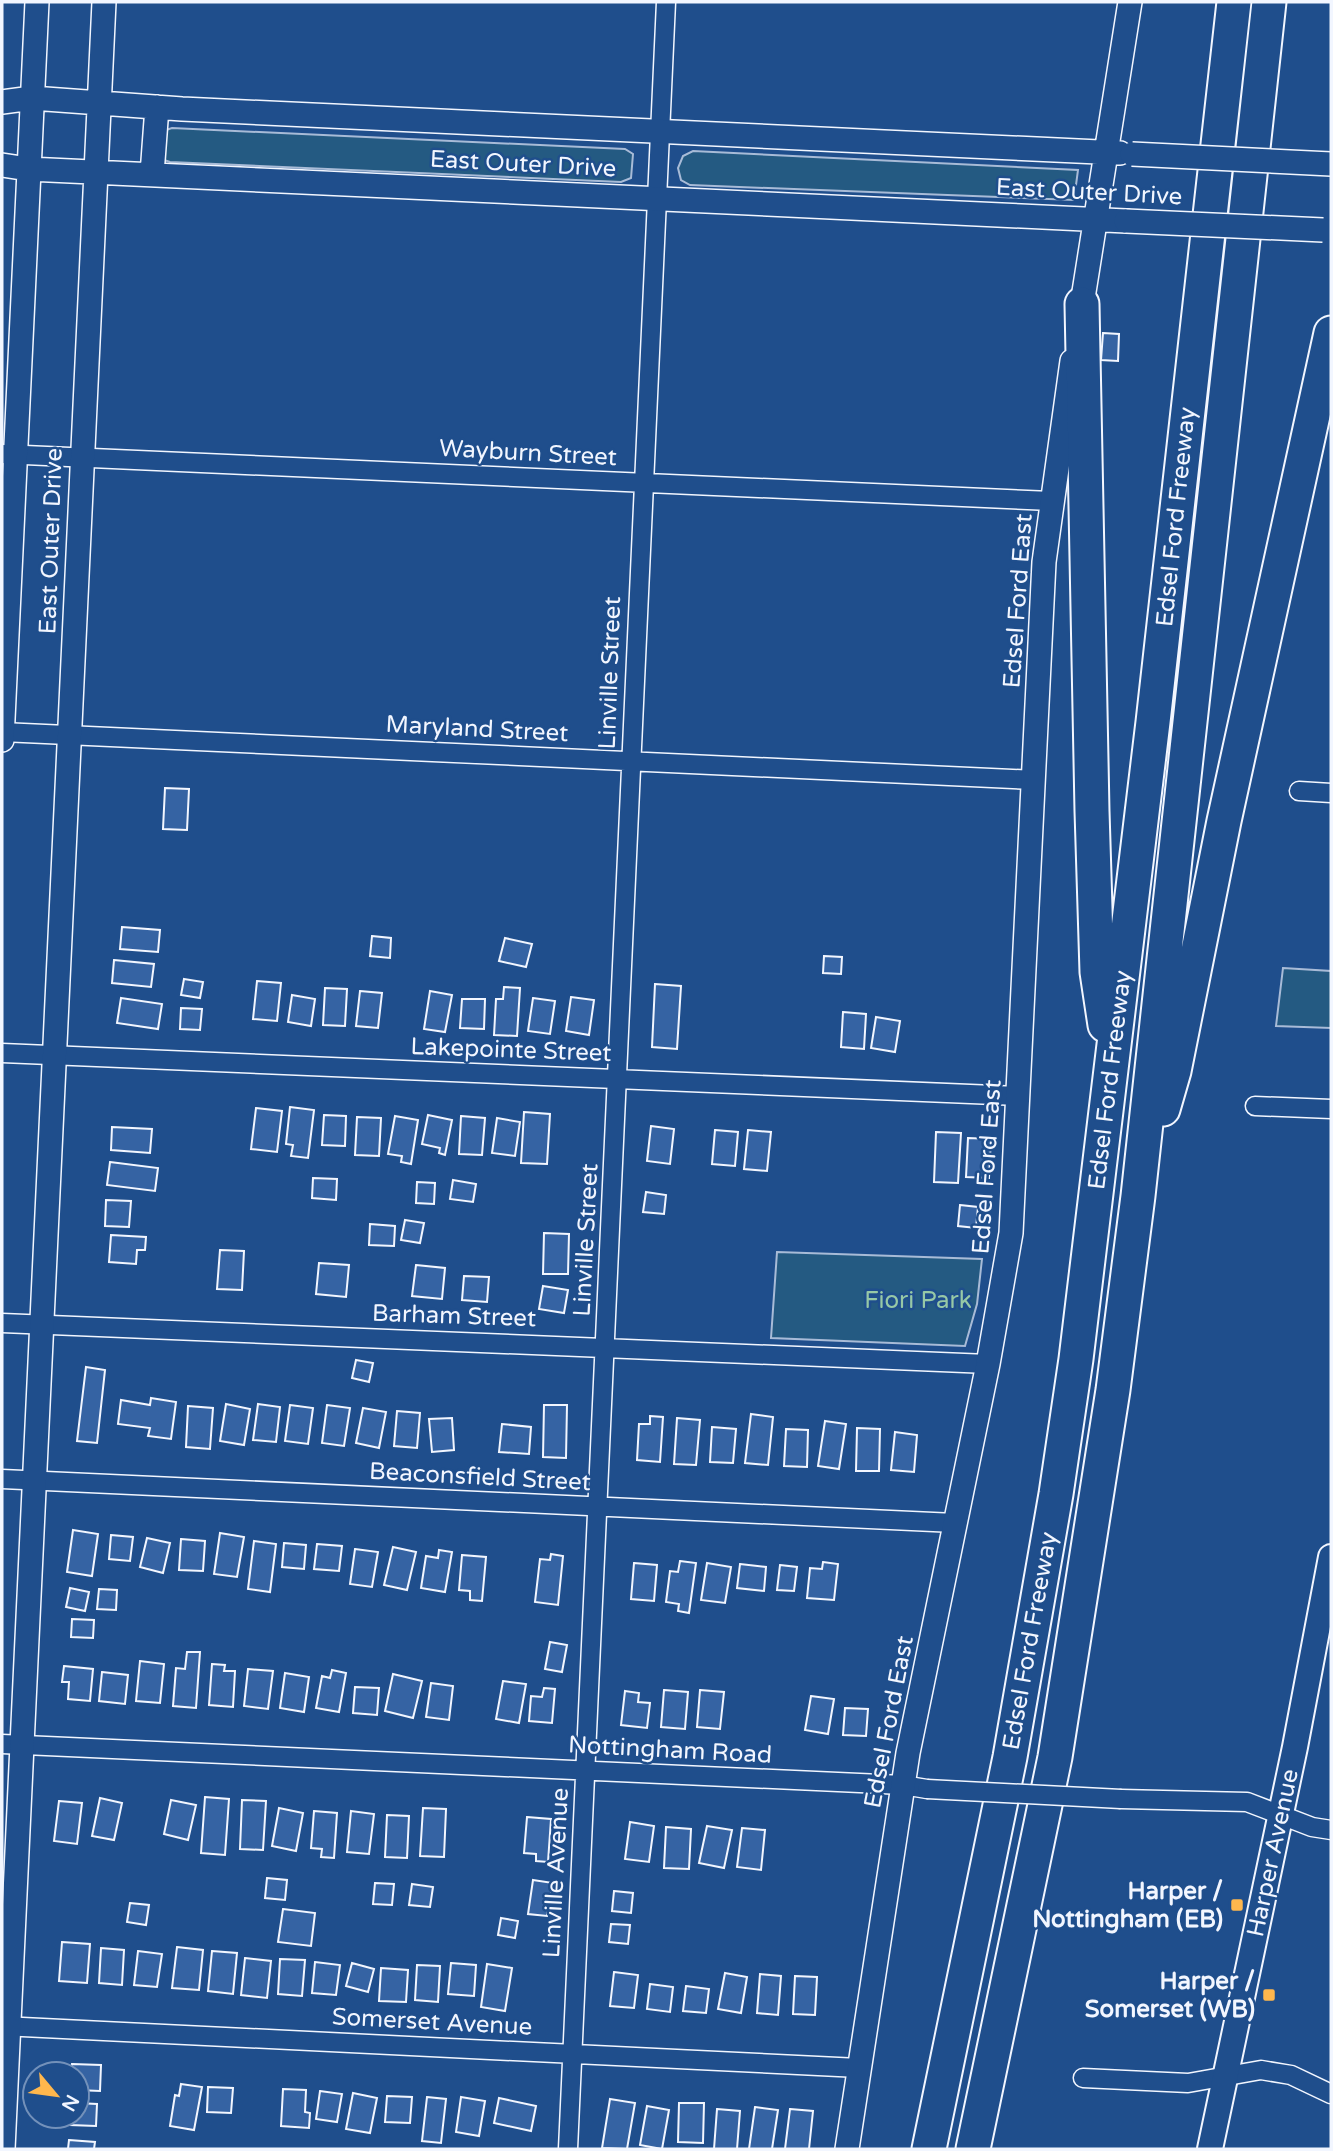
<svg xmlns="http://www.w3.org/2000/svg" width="1333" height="2151" viewBox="0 0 1333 2151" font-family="'Varela Round',sans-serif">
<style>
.green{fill:#245a82;stroke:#a8bbd7;stroke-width:2}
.building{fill:#3563a3;stroke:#f2f6ff;stroke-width:2}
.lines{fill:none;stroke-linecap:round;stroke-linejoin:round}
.minor-casing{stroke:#f2f6ff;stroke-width:21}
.tertiary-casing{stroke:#f2f6ff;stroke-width:26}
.secondary-casing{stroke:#f2f6ff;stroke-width:28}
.motorway-casing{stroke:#f2f6ff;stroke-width:37}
.minor{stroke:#1f4e8c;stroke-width:18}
.tertiary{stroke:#1f4e8c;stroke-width:23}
.secondary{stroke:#1f4e8c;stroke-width:24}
.motorway{stroke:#1f4e8c;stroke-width:33}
.minor-bridge-casing{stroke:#f2f6ff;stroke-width:21;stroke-linecap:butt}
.tertiary-bridge-casing{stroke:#f2f6ff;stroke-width:26;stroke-linecap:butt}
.minor-bridge{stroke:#1f4e8c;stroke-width:18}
.tertiary-bridge{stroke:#1f4e8c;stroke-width:23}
.poi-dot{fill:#ffb74d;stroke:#1f4e8c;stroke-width:2.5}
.labels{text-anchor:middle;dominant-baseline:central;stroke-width:5;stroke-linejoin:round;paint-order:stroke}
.street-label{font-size:24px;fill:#f2f6ff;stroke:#1f4e8c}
.park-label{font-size:24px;fill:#97c8a6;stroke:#1f4e8c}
.poi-label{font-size:24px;font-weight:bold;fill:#f2f6ff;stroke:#1f4e8c;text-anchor:end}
</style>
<rect width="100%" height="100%" fill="#1f4e8c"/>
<path class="green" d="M172 128 625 149 633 154 631 178 621 182 170 162 164 160 166 130Z
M693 151 1078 170 1074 200 690 185 681 180 678 168 683 156Z
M1283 968 1331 971V1028L1276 1026Z
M777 1252 982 1259 977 1304 965 1346 771 1338Z"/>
<path class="building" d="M1103 333 1119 334 1118 361 1101 360Z
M165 788 189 789 187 830 163 829Z
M122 927 160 930 158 952 120 949Z
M372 936 391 938 390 958 370 956Z
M505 938 532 944 526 967 499 961Z
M824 956 842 957 841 974 823 973Z
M114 960 154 964 151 987 112 983Z
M184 979 203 982 200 998 181 995Z
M257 981 281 983 277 1021 253 1019Z
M655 984 681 986 677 1049 652 1047Z
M504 987 520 988 517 1036 494 1035 496 999H503Z
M325 988 347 989 345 1026 323 1025Z
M360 991 382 993 378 1028 356 1026Z
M430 991 452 995 445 1032 424 1029Z
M292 995 315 999 311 1026 288 1022Z
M571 997 594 1000 589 1035 566 1031Z
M121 998 162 1004 158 1029 117 1023Z
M533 998 555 1001 550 1034 528 1031Z
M462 999H485L484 1029 460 1028Z
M181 1008 202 1009 200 1030 180 1029Z
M843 1012 866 1014 864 1049 841 1047Z
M876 1017 900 1021 895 1052 871 1048Z
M290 1107 314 1110 308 1158 291 1156 293 1145 286 1144Z
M256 1108 282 1111 277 1152 251 1149Z
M524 1112 550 1114 547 1164 521 1163Z
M324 1115 346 1116 345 1146 322 1145Z
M428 1115 452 1120 445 1155 439 1153 440 1148 422 1144Z
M395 1116 418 1120 411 1164 401 1162 402 1156 388 1154Z
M461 1116 485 1118 482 1155 459 1154Z
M357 1117 381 1118 379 1156 355 1155Z
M497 1118 520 1122 515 1156 492 1153Z
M651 1126 674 1129 670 1164 647 1161Z
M112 1127 152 1129 150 1153 111 1150Z
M715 1130 738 1132 735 1166 712 1164Z
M748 1130 771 1132 767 1171 744 1169Z
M936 1132 961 1133 958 1183 934 1182Z
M968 1138 991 1139 989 1178 966 1177Z
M110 1162 158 1168 155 1191 107 1185Z
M313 1178 337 1179 336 1200 312 1198Z
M453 1180 476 1184 473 1202 450 1199Z
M417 1182 435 1183 434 1204 416 1203Z
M646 1192 666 1195 664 1214 643 1212Z
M106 1200 131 1201 129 1227 105 1226Z
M960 1205 978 1207 976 1228 958 1226Z
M405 1220 424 1223 420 1243 401 1240Z
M370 1224 395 1226 394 1246 369 1245Z
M544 1233 569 1234 568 1274H543Z
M111 1235 146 1237 145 1250H137L136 1264 109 1262Z
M220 1250 244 1251 242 1290 217 1289Z
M319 1263 349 1265 346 1297 316 1294Z
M416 1265 445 1268 442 1299 412 1296Z
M464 1276 489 1277 487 1302 462 1300Z
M543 1286 568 1290 564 1313 539 1309Z
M356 1360 373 1363 369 1382 352 1378Z
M86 1367 105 1370 97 1443 77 1441Z
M151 1398 176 1402 171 1439 148 1436 150 1428 118 1424 121 1400 150 1405Z
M226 1404 250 1409 244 1445 220 1441Z
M258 1404 280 1407 276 1442 253 1440Z
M290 1405 313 1408 308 1444 285 1441Z
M327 1405 350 1408 344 1446 322 1443Z
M544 1405H567L566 1458 543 1457Z
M188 1406 213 1408 210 1449 186 1447Z
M363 1408 386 1412 379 1448 356 1443Z
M397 1411 420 1413 417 1448 394 1446Z
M751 1414 773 1417 768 1465 745 1463Z
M650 1416 663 1417 660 1462 637 1460 639 1424H650Z
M452 1418 454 1450 432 1452 429 1419Z
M677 1418 700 1420 696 1465 674 1464Z
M825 1421 846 1424 839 1469 818 1466Z
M502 1424 531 1427 529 1454 499 1452Z
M712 1427 736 1429 733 1463 710 1462Z
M857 1428 880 1429 879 1471H856Z
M786 1429 808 1430 807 1467 784 1466Z
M895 1432 917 1435 914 1472 891 1470Z
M73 1530 98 1534 92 1576 67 1572Z
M220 1533 244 1537 237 1577 214 1574Z
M111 1535 133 1537 130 1561 109 1559Z
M147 1538 170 1543 163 1573 140 1567Z
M181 1539 205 1541 203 1571 179 1570Z
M254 1541 276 1544 270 1592 248 1589Z
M284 1543 306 1545 304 1569 282 1567Z
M317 1544 342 1546 339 1571 314 1569Z
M393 1547 416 1552 407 1590 384 1585Z
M355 1549 378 1552 372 1587 350 1584Z
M439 1550 452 1552 445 1592 421 1588 426 1556 438 1558Z
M551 1554 563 1556 558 1605 535 1602 540 1559 550 1560Z
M462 1555 486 1557 482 1601 470 1600V1591L459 1590Z
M680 1561 696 1563 689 1613 678 1611 679 1604 666 1602 670 1571 678 1572Z
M823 1562 838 1564 834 1600 807 1598 810 1568 822 1569Z
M634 1563 657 1565 654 1601 631 1599Z
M707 1563 731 1567 725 1603 701 1600Z
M740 1564 766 1567 764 1591 737 1588Z
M780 1565 797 1567 794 1591 777 1590Z
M70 1588 89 1592 85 1611 66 1607Z
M99 1589 117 1590 116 1610 97 1609Z
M72 1619 94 1620 93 1638 71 1637Z
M550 1642 567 1645 562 1672 545 1669Z
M187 1652H200L196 1708 173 1706 176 1668 185 1669Z
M140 1661 164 1664 160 1703 136 1701Z
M212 1664 225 1665 224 1671H235L233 1707 209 1705Z
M64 1666 93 1669 90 1701 68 1699 69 1682H62Z
M248 1669 273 1671 268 1709 244 1706Z
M332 1670 346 1673 339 1712 316 1708 322 1676 330 1678Z
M102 1672 128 1675 125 1704 99 1701Z
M285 1673 309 1677 304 1712 280 1708Z
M393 1674 422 1681 413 1718 385 1711Z
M503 1681 526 1684 519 1723 496 1719Z
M431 1683 453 1686 449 1720 426 1717Z
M355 1687 379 1688 377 1715 353 1713Z
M544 1688 555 1689 552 1723 529 1721 531 1696 542 1697Z
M664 1690 688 1692 685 1729 661 1727Z
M700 1690 724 1692 720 1729 697 1727Z
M625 1691 639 1693 638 1702 650 1703 647 1728 621 1725Z
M811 1696 834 1699 828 1734 805 1730Z
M845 1708 868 1709 866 1736 843 1735Z
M205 1797 229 1799 225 1855 201 1853Z
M100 1798 122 1803 114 1840 92 1836Z
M171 1800 196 1805 188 1840 164 1834Z
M242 1800 266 1801 263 1850 240 1849Z
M59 1801 82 1803 77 1844 54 1841Z
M279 1808 303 1813 296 1851 272 1846Z
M423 1808 446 1809 444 1857 420 1856Z
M314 1811 337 1813 334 1858 321 1857 322 1849 311 1848Z
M351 1811 374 1814 369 1854 347 1852Z
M387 1815 409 1816 407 1858 385 1857Z
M527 1817 551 1819 548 1862 536 1861V1854L524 1853Z
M630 1822 654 1826 649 1862 625 1859Z
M707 1826 732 1830 724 1868 699 1863Z
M666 1827 691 1829 689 1869 664 1868Z
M742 1828 765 1830 761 1870 737 1867Z
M267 1878 287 1880 285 1900 265 1898Z
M533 1880 553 1883 547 1916 528 1914Z
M375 1883 394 1884 392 1905 373 1904Z
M412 1884 433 1887 430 1907 409 1905Z
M614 1891 633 1893 631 1913 612 1911Z
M130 1903 149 1905 146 1925 127 1922Z
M283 1909 315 1913 311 1946 278 1942Z
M501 1918 518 1921 515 1938 498 1935Z
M611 1924 630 1925 628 1944 609 1942Z
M62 1942 90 1944 87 1983 59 1981Z
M177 1947 203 1950 199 1990 172 1988Z
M101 1948 124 1950 122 1985 99 1983Z
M138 1951 162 1954 157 1987 134 1985Z
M212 1951 237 1953 233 1994 208 1991Z
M245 1958 271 1961 267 1998 241 1995Z
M280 1959 305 1960 302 1996 278 1994Z
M315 1962 340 1965 336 1995 312 1993Z
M352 1963 374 1969 368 1992 346 1986Z
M451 1963 476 1965 474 1996 448 1994Z
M487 1964 512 1968 505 2011 481 2007Z
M417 1965 440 1966 438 2002 415 2000Z
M381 1968 408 1970 406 2002 379 2001Z
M614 1972 638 1975 634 2008 610 2006Z
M725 1973 747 1977 741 2013 718 2009Z
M760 1974 781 1976 778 2015 757 2013Z
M795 1976 817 1977 815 2015 793 2014Z
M650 1984 673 1987 670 2012 647 2009Z
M686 1986 709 1989 706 2013 683 2011Z
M72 2064 101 2065 100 2091 77 2090V2074H71Z
M181 2084 202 2087 194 2130 170 2126 175 2095 179 2096Z
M208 2087 233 2088 231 2113 207 2112Z
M283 2089 306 2090 305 2112 310 2113 309 2128 281 2126Z
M320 2091 342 2094 337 2122 316 2119Z
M353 2093 377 2098 370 2133 346 2129Z
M387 2096 412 2097 410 2123 385 2122Z
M427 2097 446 2099 441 2143 422 2141Z
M461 2097 485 2101 479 2136 456 2132Z
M499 2098 536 2106 531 2131 494 2123Z
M610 2099 635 2103 627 2149 602 2148Z
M77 2103 97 2104 96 2126 70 2125V2116H77Z
M679 2103H704L703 2143 678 2142Z
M647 2106 669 2110 662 2149 640 2145Z
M755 2107 778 2110 772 2149H749Z
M717 2109 740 2111 737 2149H714Z
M790 2109 813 2111 809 2149H785Z
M69 2140 95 2142 94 2149H68Z"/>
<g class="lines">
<g class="minor-casing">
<path id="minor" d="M2 454 1051 501
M2 732 1035 780
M1299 791 1331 793
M2 1053 1019 1096
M1255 1106 1331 1109
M2 1323 988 1364
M2 1479 955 1523
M2 1744 903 1785 927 1789
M1121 1799 1247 1802 1312 1827 1331 1830
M2 2026 859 2068
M1083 2078 1188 2083 1261 2070 1291 2075 1331 2094
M568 2149 666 2"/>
</g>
<g class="tertiary-casing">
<path id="tertiary" d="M2 102 32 98 182 109 1120 153
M2 165 28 169 1126 221
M152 174 157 107
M1080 317 1130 2
M2 740 37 2
M3 2149 104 2
M847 2149 908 1753 988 1364 1011 1233 1044 562 1072 361"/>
</g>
<g class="secondary-casing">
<path id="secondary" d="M1210 2149 1295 1747 1331 1557"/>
</g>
<g class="motorway-casing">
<path id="motorway" d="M1082 304 1092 811 1097 972 1105 1025
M1163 1109 1174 1071 1224 821 1331 333
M929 2149 1010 1757 1056 1494 1076 1359 1153 722 1234 2
M973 2149 1055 1757 1113 1390 1138 1196 1269 2"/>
</g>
<use href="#minor" class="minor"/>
<use href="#tertiary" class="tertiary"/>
<use href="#secondary" class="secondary"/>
<use href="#motorway" class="motorway"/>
<g class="minor-bridge-casing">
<path id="minor-bridge" d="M927 1789 1121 1799"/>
</g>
<g class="tertiary-bridge-casing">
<path id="tertiary-bridge" d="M1132 154 1331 164
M1126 221 1323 230"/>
</g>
<use href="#minor-bridge" class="minor-bridge"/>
<use href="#tertiary-bridge" class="tertiary-bridge"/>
</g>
<g class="poi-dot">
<rect x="1230" y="1898" width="14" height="14" rx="3.5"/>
<rect x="1262" y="1988" width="14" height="14" rx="3.5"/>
</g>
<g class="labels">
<g class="street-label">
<text transform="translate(523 164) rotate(3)">East Outer Drive</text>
<text transform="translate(1089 192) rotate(3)">East Outer Drive</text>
<text transform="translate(528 453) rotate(3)">Wayburn Street</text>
<text transform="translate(1176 517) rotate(-84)">Edsel Ford Freeway</text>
<text transform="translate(51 541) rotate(-88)">East Outer Drive</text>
<text transform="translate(1018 601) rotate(-86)">Edsel Ford East</text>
<text transform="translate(610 673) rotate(-88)">Linville Street</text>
<text transform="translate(477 729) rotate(3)">Maryland Street</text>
<text transform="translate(511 1050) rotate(2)">Lakepointe Street</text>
<text transform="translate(1110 1080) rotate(-83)">Edsel Ford Freeway</text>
<text transform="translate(987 1167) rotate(-86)">Edsel Ford East</text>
<text transform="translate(586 1240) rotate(-87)">Linville Street</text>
<text transform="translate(454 1316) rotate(2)">Barham Street</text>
<text transform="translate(480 1477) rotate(3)">Beaconsfield Street</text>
<text transform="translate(1030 1641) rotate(-80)">Edsel Ford Freeway</text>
<text transform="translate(889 1722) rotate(-79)">Edsel Ford East</text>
<text transform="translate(670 1750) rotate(3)">Nottingham Road</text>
<text transform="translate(1273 1853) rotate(-78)">Harper Avenue</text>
<text transform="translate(556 1873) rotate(-87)">Linville Avenue</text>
<text transform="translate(432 2022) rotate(3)">Somerset Avenue</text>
</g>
<g class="park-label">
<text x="918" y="1300">Fiori Park</text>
</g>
<g class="poi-label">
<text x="1223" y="1891">Harper /<tspan x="1223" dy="28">Nottingham (EB)</tspan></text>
<text x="1255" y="1981">Harper /<tspan x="1255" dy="28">Somerset (WB)</tspan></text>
</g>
</g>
<rect width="1333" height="2151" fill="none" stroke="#f2f6ff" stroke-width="7"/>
<g transform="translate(56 2095) rotate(119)"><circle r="33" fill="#1f4e8c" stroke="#7391ba" stroke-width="2"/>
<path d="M0-5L12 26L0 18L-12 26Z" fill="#ffb74d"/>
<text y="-10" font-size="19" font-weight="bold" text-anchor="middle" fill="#f2f6ff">N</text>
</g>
</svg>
